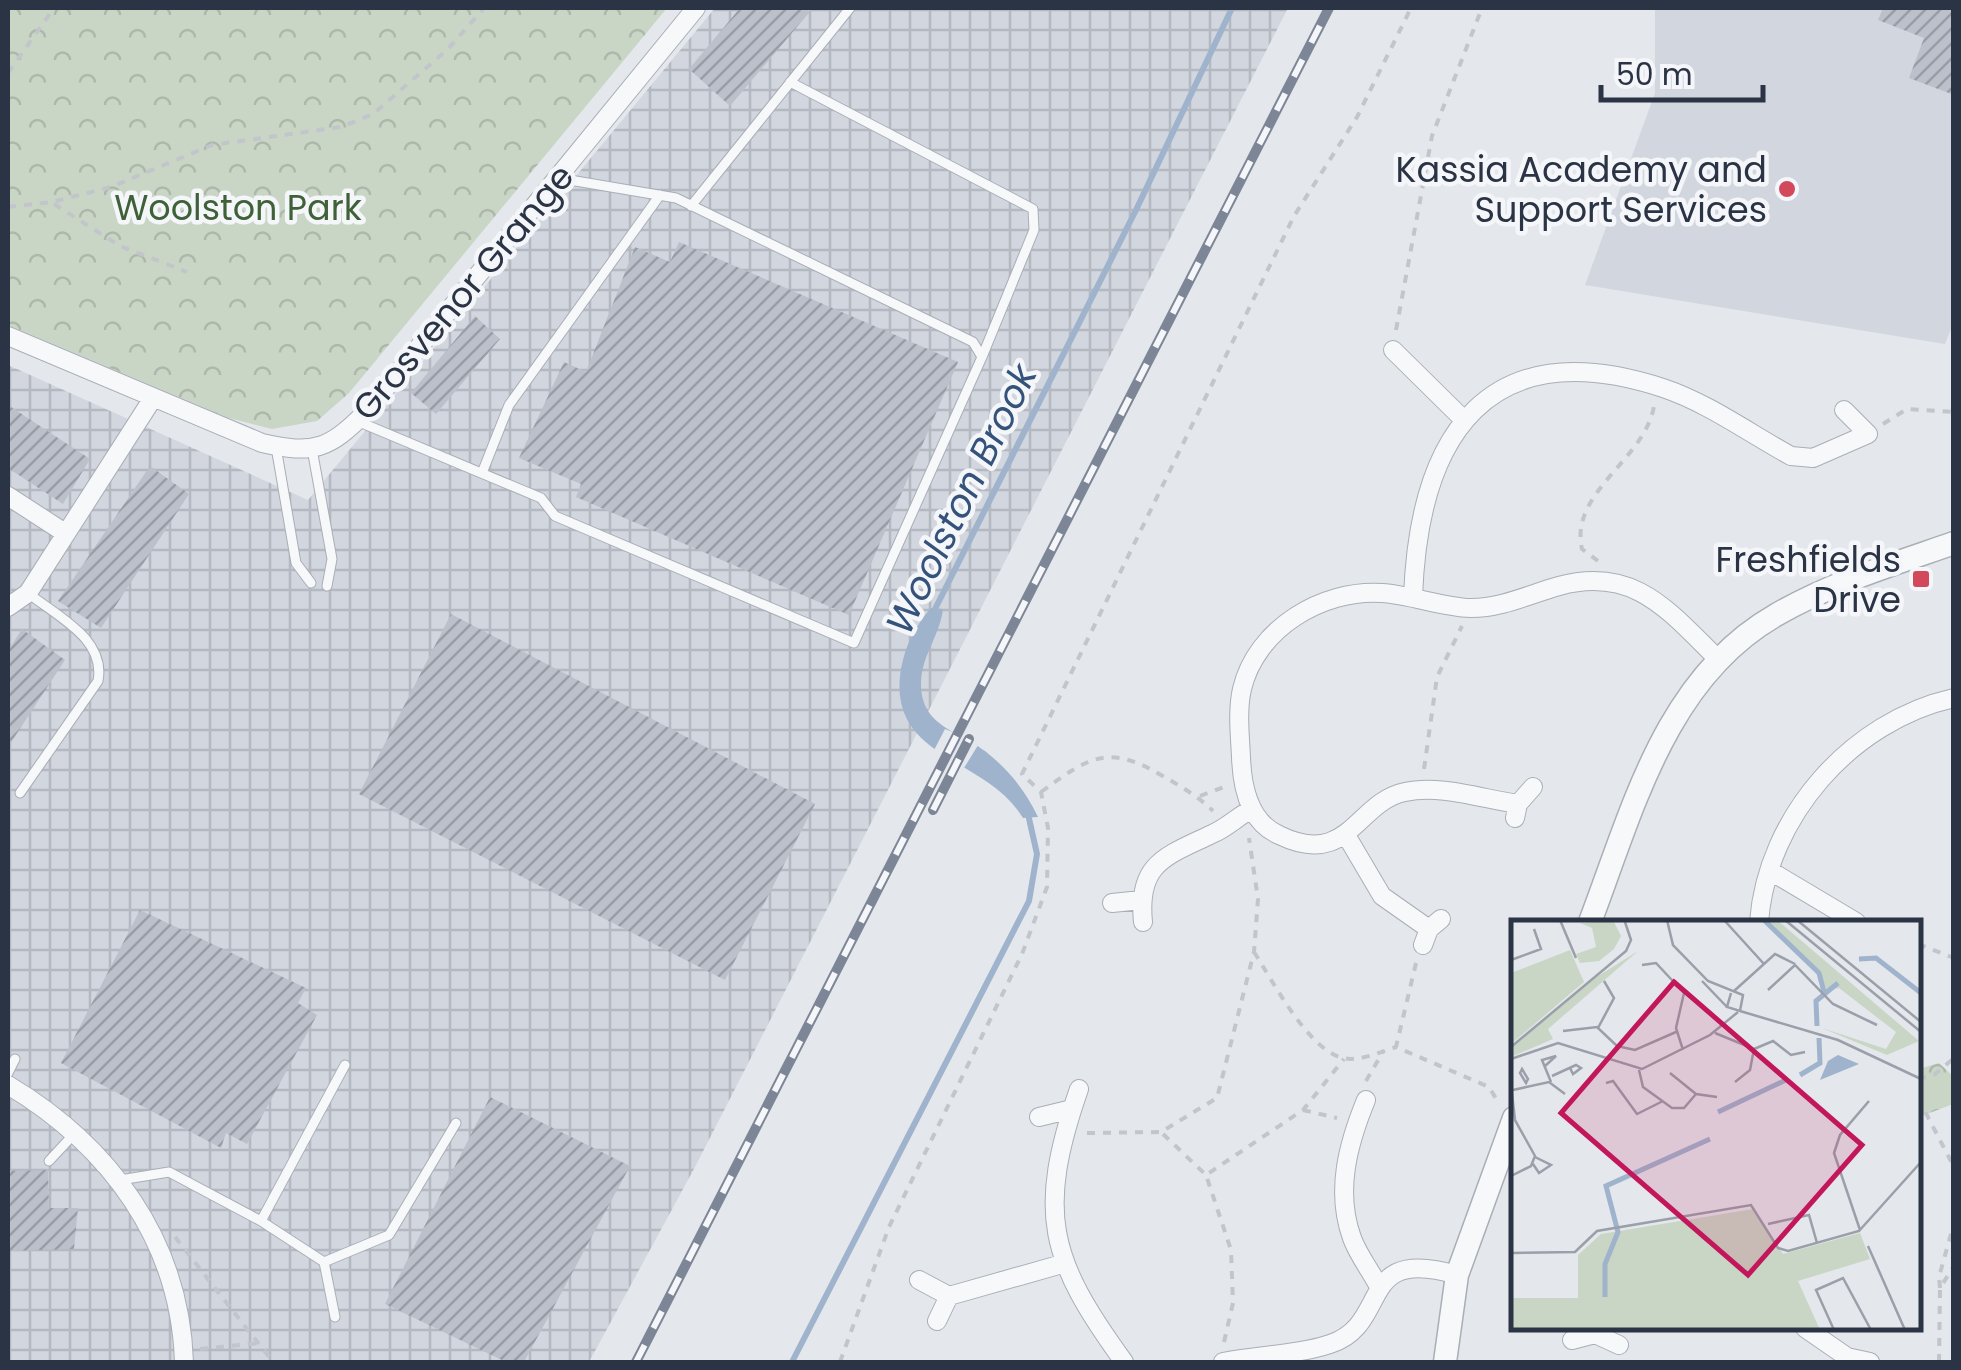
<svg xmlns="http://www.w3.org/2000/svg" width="1961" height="1370" viewBox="0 0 1961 1370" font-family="Poppins,sans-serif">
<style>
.built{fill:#d2d6de}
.industrial{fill:url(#industrial-grid)}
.park{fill:url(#park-crowns)}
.water{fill:#9fb4cc}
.pier{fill:#e4e7ec}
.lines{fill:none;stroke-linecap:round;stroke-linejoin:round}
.stream{stroke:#9fb4cc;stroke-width:6}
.building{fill:url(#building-hatch)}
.service-casing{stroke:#a9aeb7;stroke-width:11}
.minor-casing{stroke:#a9aeb7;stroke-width:20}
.tertiary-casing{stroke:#a9aeb7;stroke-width:25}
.path{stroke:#c2c5cb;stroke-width:4;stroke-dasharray:8 8;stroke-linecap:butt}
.service{stroke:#f7f8fa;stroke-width:9}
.minor{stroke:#f7f8fa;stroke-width:18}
.tertiary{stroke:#f7f8fa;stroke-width:22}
.rail-casing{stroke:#7d8696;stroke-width:10}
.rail{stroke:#f4f6f9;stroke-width:6;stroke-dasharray:19;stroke-linecap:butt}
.poi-dot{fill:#d1495b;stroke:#f4f6f9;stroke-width:4}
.labels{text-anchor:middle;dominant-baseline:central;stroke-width:9;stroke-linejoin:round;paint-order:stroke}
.poi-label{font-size:35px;fill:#2b3445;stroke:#f4f6f9;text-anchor:end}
.park-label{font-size:35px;fill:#3f6138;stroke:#f4f6f9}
.street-label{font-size:35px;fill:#2b3445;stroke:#f4f6f9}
.water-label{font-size:38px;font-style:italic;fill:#34527a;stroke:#f4f6f9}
.inset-river{fill:none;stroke:#9fb4cc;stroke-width:5}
.inset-road{fill:none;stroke:#9a9fa9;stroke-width:2.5}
.view{fill:#c2185b;fill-opacity:0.15;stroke:#c2185b;stroke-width:5}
.inset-edge{fill:none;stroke:#2b3445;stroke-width:5}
</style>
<defs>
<pattern id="industrial-grid" width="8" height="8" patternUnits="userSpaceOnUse" patternTransform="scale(2.5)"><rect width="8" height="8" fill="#d2d6de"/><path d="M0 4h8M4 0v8" fill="none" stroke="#b4b8c0"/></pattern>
<pattern id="park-crowns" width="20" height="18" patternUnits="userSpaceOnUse" patternTransform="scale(2.5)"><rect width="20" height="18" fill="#c9d6c5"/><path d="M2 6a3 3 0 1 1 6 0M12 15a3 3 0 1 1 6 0" fill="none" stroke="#adb8ab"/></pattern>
<pattern id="building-hatch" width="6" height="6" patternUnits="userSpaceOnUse" patternTransform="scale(2.5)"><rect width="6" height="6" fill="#bbc0ca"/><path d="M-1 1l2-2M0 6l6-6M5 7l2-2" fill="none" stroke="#989da6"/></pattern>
</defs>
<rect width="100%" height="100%" fill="#e4e7ec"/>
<path class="built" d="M1655 8H1953L1954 322 1945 344 1585 285 1655 93Z"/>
<path class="industrial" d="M715 8H1288L695 1167 589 1362H8V365L308 500Z"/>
<path class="park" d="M8 8H667L349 393 317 421 272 429 229 418 8 325Z
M1939 1063 1953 1076V1104L1919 1117V1069Z"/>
<path class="water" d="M931 608 943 609C940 635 922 655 921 682 920 726 957 730 985 751 1009 770 1025 790 1038 817L1023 818C986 756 886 760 901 669 905 646 915 626 931 608Z"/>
<path class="pier" d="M945 729 980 742 964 768 931 756Z"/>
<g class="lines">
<path class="stream" d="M932 615 1136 210 1232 8
M792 1362 1029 901 1037 854 1028 814"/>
</g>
<path class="building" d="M740 8H813L730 106 689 69Z
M1883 8H1954V95L1909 78 1924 38 1878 20Z
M679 242 958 362 849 615 576 497 581 484 519 458 564 362 586 372 635 247 670 262Z
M475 316 500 339 436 414 411 393Z
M8 405 90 459 63 504 8 468Z
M150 466 189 494 101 628 58 601Z
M451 614 815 804 725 980 359 794Z
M22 629 65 660 8 747V651Z
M140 910 306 988 298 1003 317 1015 247 1144 226 1133 221 1148 61 1063Z
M490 1097 630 1166 524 1362H506L385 1304Z
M48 1170 49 1208H78L74 1249 8 1251V1171Z"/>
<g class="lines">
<g class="service-casing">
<path id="service" d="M790 82 1033 209 1034 230 982 357
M691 206 850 8
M357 421 541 498 555 516 854 643 982 357 973 342 676 198 558 178
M276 447 296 563 311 583
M312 449 332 559 327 586
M482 473 509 405 660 195
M20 793 98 681C106 639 58 617 28 593
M8 1073 15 1059
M49 1161 74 1134
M120 1180 169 1172 261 1221 345 1065
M261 1221 324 1262 389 1235 456 1123
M324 1262 335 1317"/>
</g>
<g class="minor-casing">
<path id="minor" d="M8 336 262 443C314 455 329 449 366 412L696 8
M1393 350 1464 420
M8 496 65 533
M1413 597C1419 434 1488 331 1663 388 1708 403 1749 433 1791 456L1813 458 1868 434 1844 410
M8 607 28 593 153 398
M1518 804C1483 799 1439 784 1405 792 1356 802 1349 869 1279 835 1249 822 1242 786 1241 757 1240 735 1237 711 1242 689 1256 629 1322 589 1382 593 1412 595 1441 607 1471 608 1502 608 1530 594 1559 586 1636 565 1670 613 1720 661
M1515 818 1518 804 1533 787
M1346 835 1382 896 1429 929
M1772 872 1856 922
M1112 903 1141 900
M1143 922C1137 862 1167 856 1212 834 1227 828 1238 816 1252 809
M1759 922C1767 817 1851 721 1954 698
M1423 945 1429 929 1441 919
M8 1085C110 1146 180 1241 184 1362
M1079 1089C1036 1213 1049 1259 1124 1362
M1366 1100C1348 1144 1335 1191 1352 1238 1358 1255 1371 1271 1379 1287
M1039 1117 1072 1109
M919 1280 949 1296 1062 1264
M937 1321 949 1296
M1805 1328 1847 1357 1870 1362
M1572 1340 1595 1334 1619 1345
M1223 1362C1257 1355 1297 1355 1330 1344 1392 1324 1355 1245 1457 1275"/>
</g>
<g class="tertiary-casing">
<path id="tertiary" d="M1590 922C1632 812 1665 678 1776 615 1831 583 1894 564 1954 543
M1445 1362 1457 1275 1514 1118"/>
</g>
<path class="path" d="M8 73 54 8
M54 204 120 246 187 272
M8 207 52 202 111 187 212 145 341 127 373 114 448 49 484 8
M1396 330 1432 136 1482 8
M1883 424 1907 409 1954 412
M1598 561 1582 549C1569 492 1645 460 1654 406
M1424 769 1437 677 1462 626
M1041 792C1088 758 1107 743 1161 775 1180 786 1198 796 1213 811
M1200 796 1224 787
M1918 944 1954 958
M1254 952C1273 981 1308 1050 1343 1058 1359 1062 1380 1052 1396 1047
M1416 963 1396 1047 1489 1087 1498 1102
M1918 1079 1934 1075 1954 1058
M1366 1081 1384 1050
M1918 1098 1954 1167
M1303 1110 1337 1118
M1087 1133 1161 1132 1217 1098 1254 952 1258 899 1249 838
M1163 1134 1206 1175
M175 1237 273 1362
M1940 1288 1939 1277 1954 1223
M1224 1342 1233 1303 1231 1250 1206 1175 1303 1110 1344 1059
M200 1349 260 1343
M840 1362 889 1227 1022 954 1047 887 1048 828 1041 792 1022 774 1294 216 1357 117 1411 8
M1939 1362 1940 1288 1954 1266"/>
<use href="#service" class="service"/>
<use href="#minor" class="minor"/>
<use href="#tertiary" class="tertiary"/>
<g class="rail-casing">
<path id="rail" d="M933 810 969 739
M636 1362 1329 8"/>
</g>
<use href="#rail" class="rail"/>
</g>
<g class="poi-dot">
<circle cx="1787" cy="189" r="10"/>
<rect x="1911" y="569" width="20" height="20" rx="5"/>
</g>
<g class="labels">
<g class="poi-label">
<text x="1767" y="169">Kassia Academy and<tspan x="1767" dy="40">Support Services</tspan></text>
<text x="1901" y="559">Freshfields<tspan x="1901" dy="40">Drive</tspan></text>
</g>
<g class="park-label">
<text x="238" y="207">Woolston Park</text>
</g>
<g class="street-label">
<text transform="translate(463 292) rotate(-50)">Grosvenor Grange</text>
</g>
<g class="water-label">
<text transform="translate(961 499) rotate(-64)">Woolston Brook</text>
</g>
</g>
<g transform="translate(1511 920)">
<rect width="410" height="410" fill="#e4e7ec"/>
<path d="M102 0 110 16 103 29 88 41 69 43 65 34 85 27 81 8 69 3ZM253 0H266L408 121 376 135 311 108 375 129 385 112 328 68 315 70 308 53ZM127 31 37 109 42 119 0 137V128L84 58Z" fill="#c9d6c5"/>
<path d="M59 30 73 62 0 124V53ZM242 289 272 334 349 313 359 339 287 361 309 410H0V378H67V335L90 314Z" fill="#c9d6c5"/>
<path d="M327 135 348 144 309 160 317 141Z" fill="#9fb4cc"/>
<path class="inset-river" d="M253 0 308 53 313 72M348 39 365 38 410 73M306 106 305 81 327 63M289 155 309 143 308 118M207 192 277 159M94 377V344L107 312 95 266 199 219"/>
<path class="inset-road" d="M49 0 65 38M156 0 162 25 197 61 232 75 229 91 216 87 220 73M213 0 253 44M274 0 410 112M286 0 410 102M0 40 30 29 23 9M131 45 145 43 173 73 165 108 172 130M191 61 216 87M257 70 284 45 322 84 366 105M223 71 264 34 284 44M229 91 327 120 410 159M87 108 103 78 93 61M52 111 86 107 106 126 124 130 165 112M204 113 243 129M0 127 115 31 120 20 114 2M243 129 262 121 280 135 294 132M0 139 47 123 131 149 199 115 227 92M34 146 45 136 31 140 40 162M11 149 17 159 15 163 9 153ZM128 150 132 167 161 188H173L185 174M159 153 185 174 206 177M41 156 65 145 70 148 62 154 59 148M224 162 239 150 243 129M95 163 102 161 126 194 152 181M0 165 4 200 24 236 20 246 0 256M2 170 38 162 54 174M22 244 28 253 40 245 24 237M257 304 298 295 306 323M349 310 323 233 329 215 358 181M357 326 394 410M0 333 64 332 86 311 240 285 267 328 277 331 348 311 410 242M323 410 305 370 332 358 360 410"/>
<path class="view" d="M163 62 351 225 237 355 50 193Z"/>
<rect width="410" height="410" class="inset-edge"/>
</g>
<rect width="1961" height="1370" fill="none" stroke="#2b3445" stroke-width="20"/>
<path d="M1601 85v15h162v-15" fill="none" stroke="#2b3445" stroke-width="5"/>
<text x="1616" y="85" font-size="30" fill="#2b3445" stroke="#f4f6f9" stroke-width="8" paint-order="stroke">50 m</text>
</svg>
